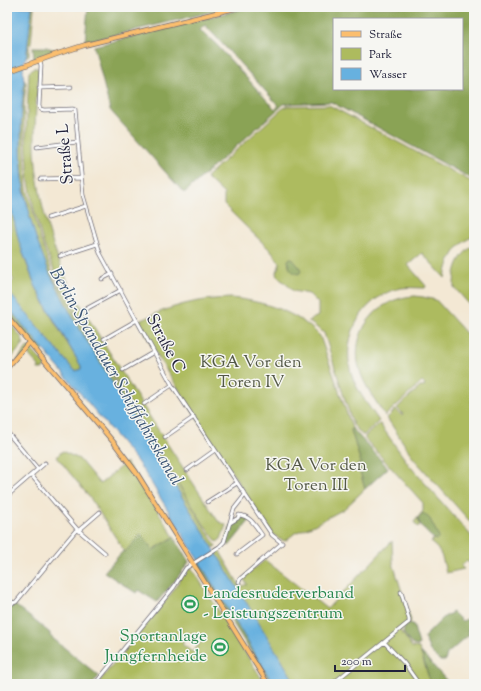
<svg xmlns="http://www.w3.org/2000/svg" width="481" height="691" viewBox="0 0 481 691" font-family="'Sorts Mill Goudy',serif">
<style>
.green{fill:#adbb5e;stroke:#686e4c;fill-rule:evenodd}
.forest{fill:#8aa355;stroke:#566248;fill-rule:evenodd}
.water{fill:#67b1df;stroke:#446a8d}
.lines{fill:none;stroke-linecap:round;stroke-linejoin:round}
.stream{stroke:#67b1df;stroke-width:1}
.minor-tunnel{stroke:#c9c0b5;stroke-width:3;stroke-dasharray:3 1.5;stroke-linecap:butt}
.minor-casing{stroke:#6b6771;stroke-width:4.5}
.major-casing{stroke:#6b6771;stroke-width:5.5}
.minor{stroke:#fff;stroke-width:3}
.major{stroke:#fbbe6e;stroke-width:4}
.labels{text-anchor:middle;dominant-baseline:central;stroke-width:3;stroke-linejoin:round;paint-order:stroke}
.street-label{font-size:17px;fill:#22223b;stroke:#f6f6f2}
.park-label{font-size:17px;fill:#535847;stroke:#f6f6f2}
.leisure-label{font-size:17px;fill:#27864d;stroke:#f6f6f2;text-anchor:start}
.water-label{font-size:18px;font-style:italic;fill:#3a5474;stroke:#f6f6f2}
</style>
<rect width="100%" height="100%" fill="#f6f6f2"/>
<filter id="ink" filterUnits="userSpaceOnUse"><feTurbulence type="fractalNoise" baseFrequency=".025" numOctaves="2"/><feDisplacementMap in="SourceGraphic" scale="8" xChannelSelector="R" yChannelSelector="G"/><feConvolveMatrix kernelMatrix="1 2 1 2 8 2 1 2 1" color-interpolation-filters="sRGB"/></filter>
<filter id="wash" filterUnits="userSpaceOnUse"><feTurbulence type="fractalNoise" baseFrequency=".012" numOctaves="4" result="noise"/><feDisplacementMap in="SourceGraphic" scale="16" xChannelSelector="R" yChannelSelector="G"/><feGaussianBlur stdDeviation="0.9" result="paint"/><feColorMatrix in="noise" values="0 0 0 0 0 0 0 0 0 0 0 0 0 0 0 0 0 1.4 0 .05"/><feComposite in="paint" operator="in"/></filter>
<g filter="url(#wash)">
<rect width="100%" height="100%" fill="#f3e8d4"/>
<path class="green" d="M32 7H34L31 44 29 46V55L26 57Z
M33 68H37L39 69C36 106 32 144 38 181 43 215 53 251 68 282 82 310 100 336 116 363 149 417 184 469 218 521L226 525 221 539 217 542 203 523 173 475 61 288 43 242 34 209 29 182 26 137 29 72Z
M24 80 26 82 24 104V137L27 188 40 238 55 280 99 355 216 546 213 548 73 318 50 274 40 251 29 215 28 204 27 202C19 162 20 121 24 80Z
M329 105 474 183V236C457 243 447 261 445 278L422 253 408 265 426 286 425 288C417 288 409 287 401 288 363 296 341 336 351 373 356 390 369 406 379 421L364 435H362L353 425 324 333 308 321 318 316V303L309 294 293 291C288 284 281 281 276 275L280 263 270 250 224 205V194L206 177 282 109 287 106Z
M7 191C14 224 22 255 35 285 48 313 65 339 81 366V368L79 370 75 371 72 368 7 290 8 286 14 280 7 272V234L11 230 7 213Z
M474 245V310L454 287C454 269 458 256 474 245Z
M415 296 423 297 436 300 474 342V400L471 402 474 403V526L414 459 387 418 396 409 402 416 403 414 397 408 420 387H423L425 385 422 382 385 416C376 401 365 387 360 371 348 333 377 297 415 296Z
M231 298C263 301 298 312 320 336L352 428 351 430 361 463 358 465 365 489 344 509 314 525 295 533 285 541 279 539 270 531 247 496 155 352 139 321C171 306 195 299 231 298Z
M7 320 22 338 23 341 21 344 23 342 24 344 22 346 21 344 20 348 7 363Z
M27 347 30 348 46 366 42 369H38L39 366 27 353 17 361Z
M379 424H380L409 465 474 539V561L470 564 467 561 461 566 464 569 446 573C443 561 442 550 431 543L433 539 436 540 418 519 420 525 418 527 414 522 423 511V503L365 439V436Z
M62 451 79 459 100 484 126 462 143 487 174 537 153 550 125 552 90 498 57 457Z
M392 541 393 563 411 621 400 630 412 647 419 648 431 684H296L215 552 219 550 237 581 242 586 247 584 243 578 265 560 327 609Z
M191 567 262 679 258 684H97L171 594C177 586 182 572 191 567ZM193 632 202 641 192 652 182 644Z"/>
<path class="forest" d="M88 7H232L85 42Z
M250 7H474V180L331 102 284 104 184 193 110 110 94 46ZM334 19H462V89H334ZM205 25 279 106 275 109 215 43 200 30Z
M33 47H46L56 50 34 59Z
M290 258H292C295 263 300 266 301 271L299 274C290 272 289 268 288 260Z
M7 306 44 349 40 352 7 312Z
M352 428 388 468 365 489 358 464 361 463 351 430Z
M423 513 430 519 439 537 436 540C429 536 421 527 418 519Z
M241 516 250 520 229 546 226 541 231 526 238 521Z
M141 534 153 550 174 537 189 562 174 582 157 602 138 590 136 593 104 572 123 551 125 552Z
M199 562 271 679 275 684H271L196 564Z
M7 600 14 606 15 605 50 633V636L99 676 93 684H7Z
M453 612 462 621 467 619 473 625 472 627 467 631 470 634 447 654 445 661H440L430 651 424 637 444 617Z
M410 623 413 624 419 644 418 646C410 646 407 638 403 632L405 627Z
M421 652 447 681 445 684H431Z"/>
<path class="water" d="M11 7H32L27 51C27 55 25 59 24 62 22 70 24 76 24 84 20 119 20 156 24 190 25 198 28 206 30 214L29 215 37 241 50 274 73 318 296 684H275L271 680 149 479 136 460 7 306V290L72 368 76 371 81 369V366L49 311 35 285 19 242 7 191V77L10 50 7 42Z"/>
<g class="lines">
<path class="stream" d="M259 684 263 682"/>
</g>
</g>
<g filter="url(#ink)">
<g class="lines">
<path class="minor-tunnel" d="M7 442 10 440"/>
<g class="minor-casing">
<path id="minor" d="M40 60 41 66 39 106 40 109 44 110 73 109 75 110 83 195 100 253 172 385 272 535 282 543 240 579 239 582
M39 88 71 87
M37 147 77 142
M40 179 80 178
M48 218 86 206
M60 256 97 244
M102 279 112 274
M86 309 121 290
M104 339 137 320
M123 370 154 352
M144 404 172 385
M7 432 38 469
M165 437 194 417
M187 470 215 450
M31 475 77 529 105 553
M7 496 45 463
M207 502 237 483
M230 523 238 518 239 515
M78 531 100 512
M237 554 262 535C256 527 251 516 239 515
M7 598 13 603 16 602 77 529
M384 642 404 663 419 684
M95 684 174 587 186 568 219 547 224 542 234 509 245 495
M332 684 409 622V619L401 592"/>
</g>
<g class="major-casing">
<path id="major" d="M7 72 60 53 85 45 240 7
M7 316 115 444 136 472 268 684
M7 368 29 342"/>
</g>
<use href="#minor" class="minor"/>
<use href="#major" class="major"/>
</g>
</g>
<defs>
<g id="stadium-ring" transform="scale(0.9)"><circle r="9.5" fill="#f6f6f2" stroke="#2e9e5b" stroke-width="1.5"/><path d="M0-5a6.5 5 0 1 0 0 10a6.5 5 0 1 0 0-10ZM-3.5-1.8h7v3.6h-7Z" fill="#2e9e5b"/></g>
</defs>
<g fill-rule="evenodd">
<use href="#stadium-ring" x="190" y="604"/>
<use href="#stadium-ring" x="220" y="647"/>
</g>
<g class="labels">
<g class="street-label">
<text transform="translate(66 154) rotate(-95)">Straße L</text>
<text transform="translate(165 344) rotate(62)">Straße C</text>
</g>
<g class="park-label">
<text x="251" y="363">KGA Vor den<tspan x="251" dy="20">Toren IV</tspan></text>
<text x="316" y="466">KGA Vor den<tspan x="316" dy="20">Toren III</tspan></text>
</g>
<g class="leisure-label">
<text x="203" y="594">Landesruderverband<tspan x="203" dy="20">- Leistungszentrum</tspan></text>
<text x="207" y="637" text-anchor="end">Sportanlage<tspan x="207" dy="20">Jungfernheide</tspan></text>
</g>
<g class="water-label">
<text transform="translate(115 377) rotate(60)">Berlin-Spandauer Schifffahrtskanal</text>
</g>
</g>
<rect width="481" height="691" fill="none" stroke="#f6f6f2" stroke-width="24"/>
<rect x="333" y="18" width="130" height="72" fill="#f6f6f2" stroke="#a1a1a9"/>
<rect x="341" y="31" width="20" height="6" fill="#fbbe6e" stroke="#a1a1a9"/>
<text x="369" y="38" font-size="12" fill="#22223b">Straße</text>
<rect x="341" y="48" width="20" height="12" fill="#adbb5e" stroke="#a1a1a9"/>
<text x="369" y="58" font-size="12" fill="#22223b">Park</text>
<rect x="341" y="68" width="20" height="12" fill="#67b1df" stroke="#a1a1a9"/>
<text x="369" y="78" font-size="12" fill="#22223b">Wasser</text>
<path d="M335 665v6h70v-6" fill="none" stroke="#22223b" stroke-width="2"/>
<text x="341" y="665" font-size="12" fill="#22223b" stroke="#f6f6f2" stroke-width="3" paint-order="stroke">200 m</text>
</svg>
